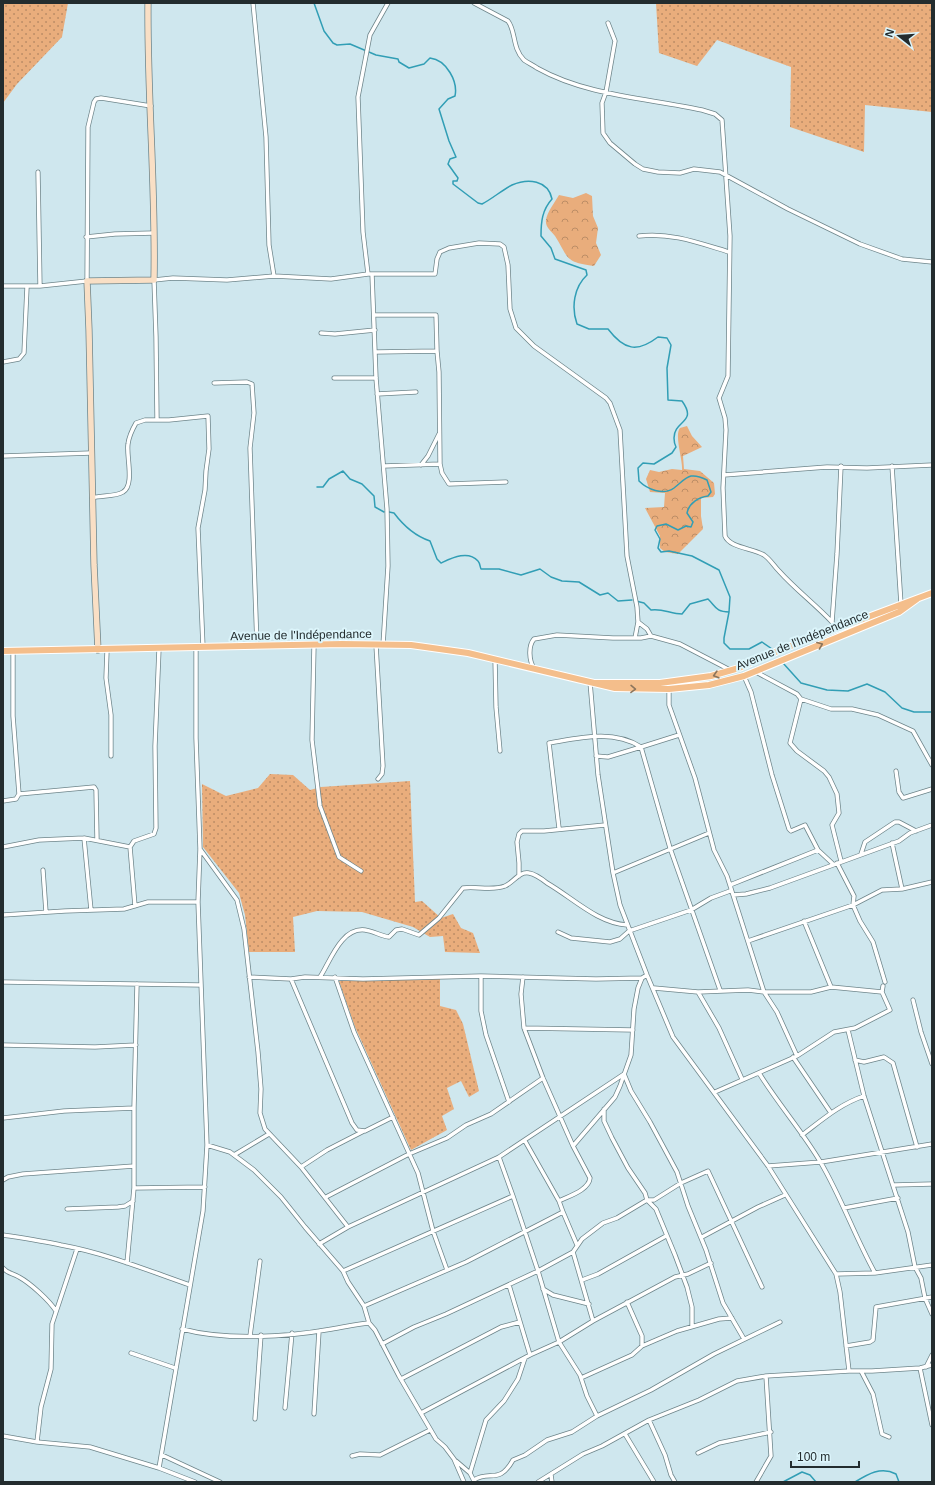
<svg xmlns="http://www.w3.org/2000/svg" width="935" height="1485" viewBox="0 0 935 1485" font-family="Helvetica,sans-serif">
<style>
.grass{fill:url(#grass-dots)}
.forest{fill:url(#forest-crowns)}
.lines{fill:none;stroke-linecap:round;stroke-linejoin:round}
.stream{stroke:#319eb5;stroke-width:1.5}
.street-casing{stroke:#6e858a;stroke-width:5}
.secondary-casing{stroke:#6e858a;stroke-width:7}
.primary-casing{stroke:#fff;stroke-width:8}
.street{stroke:#fff;stroke-width:3.5}
.secondary{stroke:#f9dfc5;stroke-width:5.5}
.primary{stroke:#f4be8b;stroke-width:6}
.oneway{stroke:#8c755c}
.labels{text-anchor:middle;dominant-baseline:central;stroke-width:4;stroke-linejoin:round;paint-order:stroke}
.street-label{font-size:12px;fill:#232c2e;stroke:#dcf5fb}
</style>
<defs>
<pattern id="grass-dots" width="8" height="8" patternUnits="userSpaceOnUse"><rect width="8" height="8" fill="#e9ad7c"/><path d="M2 2h.1M6 6h.1" fill="none" stroke="#bc8d66" stroke-width="1.8" stroke-linecap="round"/></pattern>
<pattern id="forest-crowns" width="20" height="18" patternUnits="userSpaceOnUse"><rect width="20" height="18" fill="#e9ad7c"/><path d="M2 6a3 3 0 1 1 6 0M12 15a3 3 0 1 1 6 0" fill="none" stroke="#bc8d66"/></pattern>
</defs>
<rect width="100%" height="100%" fill="#cfe7ee"/>
<path class="grass" d="M3 3H68L62 37 17 84 3 103Z
M656 3H932V112L865 105 864 152 790 127 791 67 717 40 697 66 659 53Z
M270 774 293 775 310 790 321 787 410 781 415 902 422 901 441 918 453 914 461 928 473 933 480 953 445 952 443 936 430 937 413 927 362 912 317 911 293 917 295 952H249L245 915 239 893 203 847 202 784 226 796 258 788Z
M440 979V1006L456 1010 463 1024 479 1091 469 1097 461 1081 447 1088 454 1109 442 1116 447 1130 411 1150 355 1027 339 981Z"/>
<path class="forest" d="M586 193 592 196 593 216 598 228 596 243 601 255 594 266C564 262 569 258 555 236 551 231 545 227 546 220 547 212 555 202 559 195L573 198Z
M687 426 692 436 702 447 683 456 684 469 700 471 714 483 715 494 713 497 701 498V516L703 529 678 554 665 552 660 548V536L645 508 664 507 665 493 650 492 646 479 650 470 659 472 672 469 682 470C683 460 674 435 680 428Z"/>
<g class="lines">
<path class="stream" d="M314 3 324 31 333 43 337 45 350 44 376 55 398 59 399 62 409 68 424 64 430 58C447 60 458 82 455 96L448 99 439 109 449 141 456 157 450 159 448 164 458 178 457 181H453V184L478 203 482 204C492 199 502 190 512 185 528 178 548 180 552 199 542 210 541 222 541 236L551 248 555 259 586 270 587 275C574 287 571 307 577 324L589 329H608C624 350 637 353 658 337L667 338 671 345 667 368 668 400 682 401C698 423 674 420 674 438 674 441 675 445 676 447L672 453 654 464 643 463 638 468 639 481C647 489 663 496 674 488 687 478 689 471 707 480L711 492 708 496C699 497 689 503 687 513L693 522 691 527 686 526 678 530 666 524 657 526 655 530 660 539 658 548 661 552 669 551 692 556 719 570 730 597 729 612 724 638V643L730 649H749L762 642 775 651
M317 487H323L329 479 343 471 350 479 362 484 374 496 375 507 384 512
M389 512 394 513C403 525 415 536 430 541L437 559 441 563C452 558 468 550 478 561 480 563 480 567 481 569H499L521 575 540 569 551 577 562 581 579 582 600 595 608 593 618 601 632 600
M636 601 644 603 651 610C662 608 671 614 682 614L690 604 708 599C716 607 716 612 729 612
M783 663 801 683 827 690 848 691 867 684 885 692 902 708 914 712H932
M783 1482 802 1472 810 1475 816 1482
M855 1482C868 1474 881 1466 896 1474L899 1482"/>
<g class="street-casing">
<path id="street" d="M253 3 266 137 269 245 274 276
M474 3 508 21C516 31 512 48 524 60 528 63 533 65 537 68 587 96 647 98 702 110L715 114 722 120 730 236 728 376 719 398 725 418 726 430 723 488 725 536C730 548 752 548 764 555 770 559 774 566 779 571 795 589 815 604 832 622
M608 23 615 41 606 92 602 103 603 133 610 143 635 164 643 169 658 172 680 173 694 169 720 172 788 209 860 244 902 259 932 262
M38 172 40 286
M639 236C670 232 699 243 729 252
M86 237 115 234 154 233
M368 274 363 232 358 97 370 35 388 3
M372 274 376 378 387 509 388 566 383 645
M3 286H40L87 281 88 127 94 102 96 99 101 98 151 106
M375 315H436L437 351 376 352
M321 333 335 334 375 330
M437 351 439 372 440 464
M3 362 19 359 24 353 27 287
M334 378H376
M214 383 247 382 252 384 254 413 250 448 257 646
M377 394 416 392
M157 420 156 337 154 280 173 278 227 280 274 276 331 279 368 274H435L437 259 440 252 449 248 479 243 500 244 504 247 508 265 510 309 516 328 534 346 606 398 610 403 620 430 627 556 637 607 638 622 635 638
M3 456 91 453
M421 465 428 456 439 434
M384 466 440 464 442 473 449 484 506 482
M892 466 901 604
M724 475 827 467 867 468 932 465
M92 498C101 495 115 497 123 492 135 485 126 456 128 444 129 436 132 430 136 423L145 420H169L208 416 209 449 206 471 205 490 198 528 203 647
M638 622 647 629 651 636
M836 629 832 622 837 554 841 466
M314 645 312 740 320 806 339 857 361 871
M376 645 383 766 382 774 378 779
M107 651 106 678 111 715V756
M495 659 496 707 500 751
M534 668C529 661 528 646 534 639L557 635 613 638H641L651 636 680 644 730 670
M756 672 797 694 801 699 831 709H852L878 715 913 731 932 765
M744 676 751 692 772 775 789 829 791 831 805 825 818 850 832 863
M590 682 598 775 613 873 620 905 647 975 673 1037 768 1166 836 1274 840 1292 849 1371
M669 689V705L695 778 714 850 727 876 764 992 777 1012 797 1056
M801 699 790 743 797 751 824 771 829 777 837 794 839 813 832 825 841 861
M596 756 608 757 641 747 670 848 720 990
M896 771 899 792 903 798 932 789
M19 794 94 787 96 790 97 840
M3 801 16 799 19 794 13 716V651
M559 828 549 743C579 738 613 729 641 747L679 735
M84 838 91 910
M892 843 902 889
M3 847 39 840 84 838 130 847
M200 849 237 900 244 929 258 1052 261 1089 260 1113 265 1129 301 1167 348 1227
M861 854 865 842 895 822H899L916 831
M837 863 854 896 853 905 860 921 873 942 885 982
M43 870 46 912
M613 873 709 833
M519 876V863L517 842 519 834 522 831H544L605 825
M730 885 818 850
M733 895 746 894 770 888 899 841 910 833 932 825
M135 906 130 847 134 841 154 834 156 828 155 746 159 649
M3 915 65 911 124 909 148 902H198
M804 921 831 987
M558 932 571 938 610 942 620 939 629 931 691 910 711 898 730 891
M748 941 853 905 882 890 902 889 932 882
M481 976V1011L486 1035 509 1102
M249 977 291 979 305 977 363 979 481 976 596 979 642 978
M320 977C330 962 341 927 365 930 373 931 381 936 389 937L396 930 402 929 419 935 439 918 463 888C476 886 493 891 505 886 513 883 519 871 529 873 535 874 542 879 547 883 573 898 597 923 627 925
M335 977 354 1032 418 1173 433 1231 447 1270
M523 977 521 994 524 1028
M291 979 352 1123 357 1130 365 1131 393 1117
M3 982 201 985
M654 988 698 992 748 990 764 992H811L831 987 882 992
M698 992 719 1028 742 1079
M913 1000 921 1032 932 1064
M848 1030 864 1096 908 1232 915 1267 921 1278 925 1298 932 1314
M3 1045 95 1047 136 1045
M793 1057 831 1113
M855 1060 864 1062 884 1057 893 1063 917 1147
M759 1073C778 1104 803 1132 821 1163 842 1199 855 1237 875 1273
M624 1074 631 1091 650 1122 677 1172 688 1206 706 1250 723 1303 744 1339
M715 1092 797 1056 834 1032 855 1028 890 1010 882 992 883 986
M604 1109V1121L612 1138 628 1168 645 1193 647 1200 656 1209 675 1255 687 1287 692 1307V1326
M3 1118 64 1111 134 1108
M802 1135C822 1120 840 1104 864 1096
M525 1141 559 1201
M207 1145 230 1152 254 1170 281 1197 305 1227 343 1271 348 1282 364 1306 369 1323 375 1330 399 1376 436 1439 445 1447 454 1459 464 1482
M573 1146 543 1078 524 1028 633 1030
M234 1155 269 1134
M768 1166 821 1162 932 1144
M301 1167 327 1150 364 1131
M3 1180 8 1177 23 1174 134 1166
M894 1185 932 1184
M134 1188 205 1187
M326 1197 409 1154 447 1138 466 1125 491 1114 543 1078
M844 1208 898 1198
M67 1209 118 1207 125 1206 133 1201
M563 1212 577 1245
M3 1235C22 1238 42 1241 61 1245 105 1253 147 1270 190 1285
M702 1237 758 1207 785 1195
M319 1244 348 1227 499 1157 624 1074
M573 1252 593 1321
M127 1263 134 1188V1108L137 984
M3 1268C8 1274 13 1273 19 1277 30 1283 49 1300 56 1311
M343 1271 513 1196 499 1157
M836 1274 875 1273 932 1265
M582 1280 598 1274 666 1236
M509 1285 530 1355
M543 1289 553 1295 589 1304
M627 1302 642 1336V1346
M364 1306 466 1262 563 1212 559 1201C569 1196 589 1190 590 1178L573 1146 615 1097 620 1086 631 1055 634 1009 638 988 642 978 647 975
M182 1329C226 1341 287 1337 332 1329 345 1327 356 1324 369 1323
M250 1336 260 1261
M382 1344 414 1327 446 1314 538 1271 513 1196
M846 1346 870 1342 873 1340 876 1307 932 1297
M131 1353 175 1368
M926 1367 932 1355
M920 1368 932 1425
M861 1371 873 1394 882 1434 889 1437
M581 1378 632 1355 642 1346 677 1331 719 1319 732 1318
M401 1379 501 1327 520 1322
M285 1408 292 1333
M421 1413 530 1355 559 1342 593 1321 675 1277 688 1274 711 1263
M314 1414 319 1331
M597 1416 587 1396 580 1375 559 1342 538 1271 573 1252 582 1239 603 1223 617 1218 647 1200H654L681 1183 708 1171 762 1287
M255 1419 261 1335
M649 1420 665 1455 671 1475 675 1482
M625 1434 654 1482
M3 1436 37 1442 90 1447 159 1468 195 1482
M37 1442 41 1407 51 1369 52 1324 77 1249
M698 1453 719 1443 771 1432
M162 1455 220 1482
M352 1456 360 1454 380 1455 430 1430
M456 1461 470 1473 474 1481
M159 1468 203 1211 207 1145 198 902 200 849 196 738V647
M470 1473 486 1420 504 1401 518 1379 525 1358
M551 1475 552 1482
M474 1480C490 1470 499 1485 513 1460L525 1455 547 1440 572 1432 597 1416 651 1390 714 1354 780 1322
M538 1482 583 1454 602 1446 649 1420 699 1400 737 1381 766 1376 849 1371H872L920 1368 932 1365
M756 1482 771 1456 766 1376"/>
</g>
<g class="secondary-casing">
<path id="secondary" d="M98 650 94 565 89 330 87 281 154 280C156 187 147 95 148 3"/>
</g>
<g class="primary-casing">
<path id="primary" d="M3 651 342 644 411 645 468 653 615 688 669 689 709 685 744 676 899 612 917 599
M595 683H660L711 676 739 668 780 650 932 593"/>
</g>
<use href="#street" class="street"/>
<use href="#secondary" class="secondary"/>
<use href="#primary" class="primary"/>
</g>
<defs><path id="oneway-chevron" d="M-2-3.5L2.5 0L-2 3.5" fill="none" stroke-width="1.6" stroke-linecap="round" stroke-linejoin="round"/></defs>
<g class="oneway">
<use href="#oneway-chevron" transform="translate(820 645) rotate(-21)"/>
<use href="#oneway-chevron" transform="translate(716 675) rotate(164)"/>
<use href="#oneway-chevron" transform="translate(633 689) rotate(1)"/>
</g>
<g class="labels">
<g class="street-label">
<text transform="translate(301 635) rotate(-1)">Avenue de l'Indépendance</text>
<text transform="translate(802 640) rotate(-22)">Avenue de l'Indépendance</text>
</g>
</g>
<rect width="935" height="1485" fill="none" stroke="#232c2e" stroke-width="8"/>
<g transform="translate(899 36) rotate(287)" stroke="#dcf5fb" stroke-width="3" paint-order="stroke">
<path d="M0-3L7 15L0 10L-7 15Z" fill="#232c2e"/>
<text y="-6" font-size="11" font-weight="bold" text-anchor="middle" fill="#232c2e">N</text>
</g>
<path d="M791 1461v6h68v-6" fill="none" stroke="#232c2e" stroke-width="2"/>
<text x="797" y="1461" font-size="12" fill="#232c2e" stroke="#dcf5fb" stroke-width="3" paint-order="stroke">100 m</text>
</svg>
